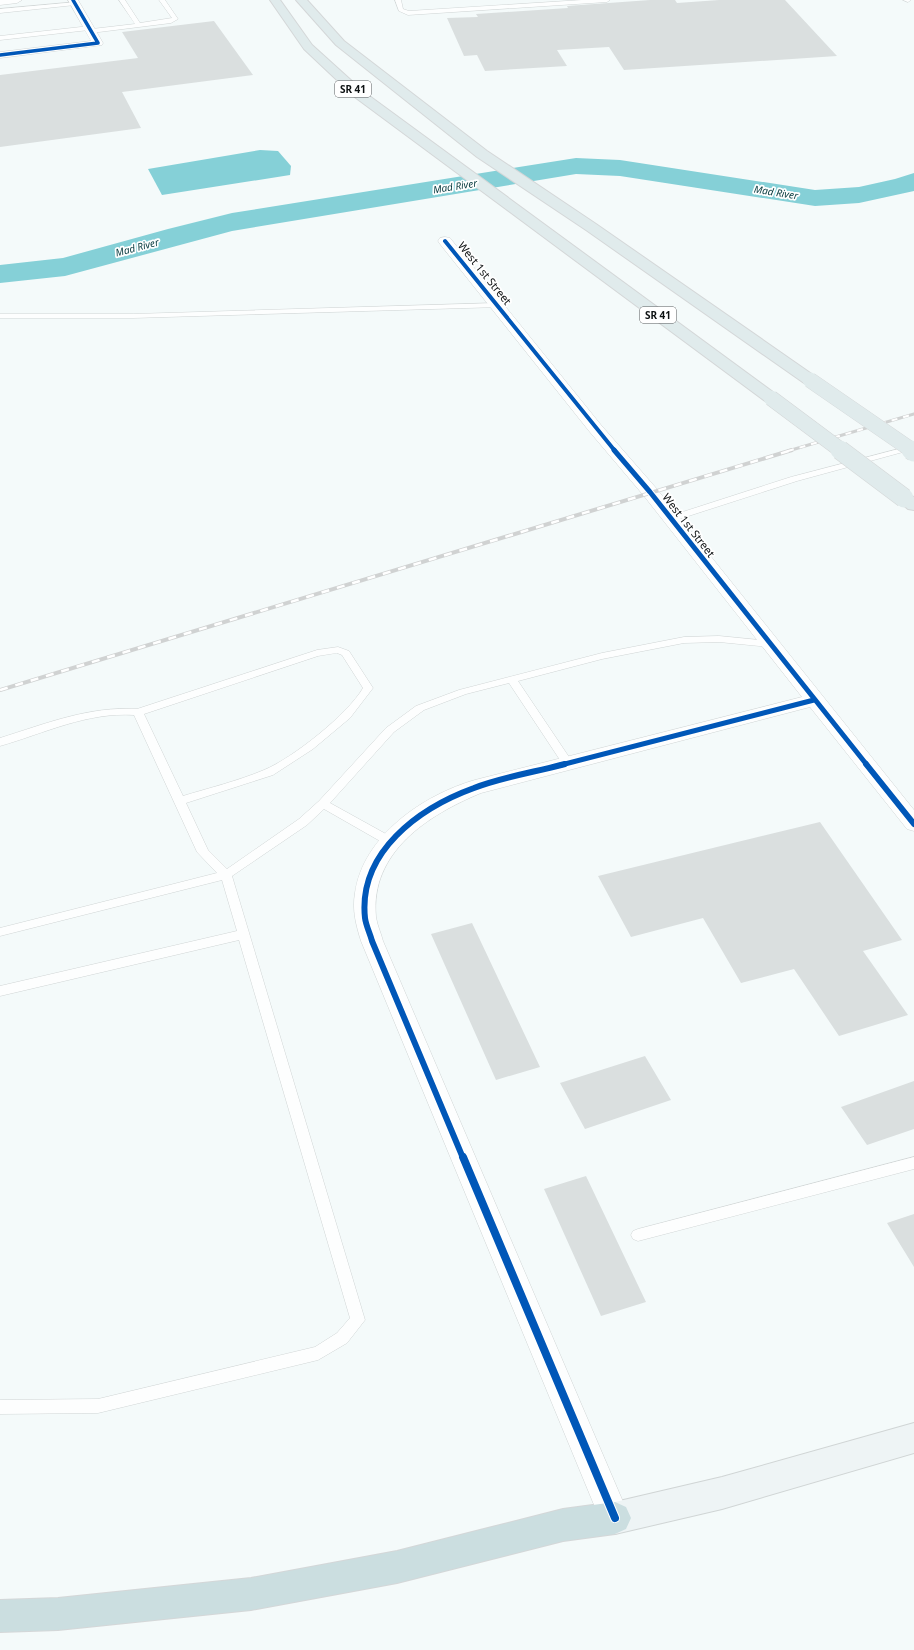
<svg xmlns="http://www.w3.org/2000/svg" width="914" height="1650" viewBox="0 0 914 1650" font-family="'Noto Sans',sans-serif">
<style>
.water{fill:#85d0d7}
.lines{fill:none;stroke-linecap:round;stroke-linejoin:round}
.river{fill:#85d0d7;fill-rule:evenodd}
.building{fill:#dadfdf}
.service-casing{stroke:#d0d5d5;stroke-width:1}
.minor-casing{stroke:#d0d5d5;stroke-width:1}
.secondary-casing{stroke:#d0d5d5;stroke-width:2}
.primary-casing{stroke:#d4d7d8;stroke-width:2}
.motorway-casing{stroke:#d4d7d8;stroke-width:2}
.service{fill:#fdfefe;fill-rule:evenodd}
.minor{fill:#fdfefe;fill-rule:evenodd}
.secondary{fill:#eef4f5;fill-rule:evenodd}
.primary{fill:#e0ebec;fill-rule:evenodd}
.motorway{fill:#cbdee0;fill-rule:evenodd}
.rail-far1-casing{stroke:#d0d2d2;stroke-width:3}
.rail-casing{stroke:#d0d2d2;stroke-width:4}
.rail-far1{stroke:#fff;stroke-width:2;stroke-dasharray:6;stroke-linecap:butt}
.rail{stroke:#fff;stroke-width:2.5;stroke-dasharray:8;stroke-linecap:butt}
.primary-bridge-far1-casing{stroke:#d4d7d8;stroke-width:16;stroke-linecap:butt}
.primary-bridge-casing{stroke:#d4d7d8;stroke-width:20;stroke-linecap:butt}
.primary-bridge-far1{stroke:#e0ebec;stroke-width:15}
.primary-bridge{stroke:#e0ebec;stroke-width:19}
.cycleway-far4-casing{stroke:#fff;stroke-width:5}
.cycleway-far3-casing{stroke:#fff;stroke-width:5.5}
.cycleway-far2-casing{stroke:#fff;stroke-width:7}
.cycleway-far1-casing{stroke:#fff;stroke-width:9}
.cycleway-casing{stroke:#fff;stroke-width:10}
.cycleway-far4{stroke:#0057b8;stroke-width:3.5}
.cycleway-far3{stroke:#0057b8;stroke-width:4}
.cycleway-far2{stroke:#0057b8;stroke-width:5}
.cycleway-far1{stroke:#0057b8;stroke-width:6}
.cycleway{stroke:#0057b8;stroke-width:8}
.labels{text-anchor:middle;dominant-baseline:central;stroke-width:3.5;stroke-linejoin:round;paint-order:stroke}
.shield{fill:#fff;stroke:#56595a;stroke-width:1}
.shield-label{font-size:10px;font-weight:bold;fill:#0e1213}
.far-water-label{font-size:10px;font-style:italic;fill:#04383c;stroke:#fff}
.street-label{font-size:11px;fill:#0e1213;stroke:#fff}
</style>
<rect width="100%" height="100%" fill="#f4fafa"/>
<path class="water" d="M260 150 278 151 291 166 290 175 162 195 148 169Z"/>
<g class="lines">
<path class="river" d="M576 158 620 160 815 190 859 187 895 179 914 173V191L859 203 815 206 620 176 576 174 232 231 65 276 0 283V265L63 258 168 229 232 213Z"/>
</g>
<path class="building" d="M650 0H675L677 3 719 0H785L837 56 624 70 609 47 557 50 567 66 485 71 477 55 464 56 447 18 478 17 476 14 568 8 567 6Z
M214 21 253 75 122 92 141 128 0 147V75L138 58 122 32Z
M820 822 902 940 863 951 908 1015 839 1036 794 969 741 983 703 918 631 937 598 876Z
M472 923 540 1067 496 1080 431 934Z
M645 1056 671 1100 585 1129 560 1083Z
M914 1081V1129L867 1145 841 1107Z
M586 1176 646 1302 601 1316 544 1189Z
M914 1214V1267L887 1223Z"/>
<g class="lines">
<g class="service-casing">
<path id="service" d="M119 0H125L140 23 172 18 159 0H165L178 19 171 23 91 33 88 31 89 30 0 40V36L90 26 93 28 92 29 135 24Z
M395 0H401L403 9 409 11 582 0H610L607 2 408 15 399 11Z
M903 0H911L908 2Z
M77 2 75 5 0 13V9Z
M497 303 501 305 500 307 133 318H0V314H133Z
M914 445V449L797 481 673 521 670 522 666 519 667 517 791 477Z
M719 636 770 641 775 644 770 647 719 642 684 643 602 659 518 681 573 763 568 767 564 766 509 683 466 694 424 710 394 732 330 803 395 839 397 842 395 845H387L324 809 307 825 232 876 365 1320 347 1343 318 1360 98 1413 0 1414V1400L98 1399 315 1347 337 1333 350 1318 239 940 0 996V986L237 931 222 880 0 936V928L217 873 197 852 134 715C87 712 45 733 0 746V738C45 724 89 706 137 709L317 650 338 647 349 651 373 688 350 718 313 749 273 775 186 803 208 850 227 869 299 819 319 801 386 728 416 706 459 690 602 653 684 637ZM337 653 342 655 363 688C348 714 293 758 264 770 238 781 209 788 183 796L144 714 318 656Z
M914 1157V1169L638 1241 633 1239 631 1235 633 1231 638 1229Z"/>
</g>
<g class="minor-casing">
<path id="minor" d="M0 0H22L17 3 0 5Z
M68 0H78L103 43 102 45 0 58V52L91 41Z
M445 237 450 238 601 425 656 488 914 810V831L907 829 810 707 481 793C428 815 370 852 376 917 377 925 381 933 383 941L630 1518 626 1529 615 1533 604 1529 361 941C356 925 352 910 355 893 363 836 423 795 475 780L802 697 644 496 589 431 440 244 438 241 440 238Z"/>
</g>
<g class="secondary-casing">
<path id="secondary" d="M914 1423V1453L722 1509 615 1534 604 1529 599 1518 604 1507 615 1502 722 1477Z"/>
</g>
<g class="primary-casing">
<path id="primary" d="M270 0H280L312 45 364 92 777 395 779 398 777 401 771 403 765 401 356 98 304 49Z
M296 0H307L344 41 487 151 596 224 816 377 818 380 816 383 810 385 804 383 586 230 477 157 336 45Z
M904 493 914 497V510L908 509 895 498 898 494Z"/>
</g>
<g class="motorway-casing">
<path id="motorway" d="M615 1502 626 1507 631 1518 626 1529 615 1534 563 1541 397 1583 251 1610 58 1630 0 1632V1600L58 1598 251 1578 397 1551 563 1509Z"/>
</g>
<use href="#service" class="service"/>
<use href="#minor" class="minor"/>
<use href="#secondary" class="secondary"/>
<use href="#primary" class="primary"/>
<use href="#motorway" class="motorway"/>
<g class="rail-far1-casing">
<path id="rail-far1" d="M788 451 914 414"/>
</g>
<g class="rail-casing">
<path id="rail" d="M0 690 792 450"/>
</g>
<use href="#rail-far1" class="rail-far1"/>
<use href="#rail" class="rail"/>
<g class="primary-bridge-far1-casing">
<path id="primary-bridge-far1" d="M810 380 913 451
M771 398 842 451"/>
</g>
<g class="primary-bridge-casing">
<path id="primary-bridge" d="M840 450 904 498
M911 450 914 452"/>
</g>
<use href="#primary-bridge-far1" class="primary-bridge-far1"/>
<use href="#primary-bridge" class="primary-bridge"/>
<g class="cycleway-far4-casing">
<path id="cycleway-far4" d="M0 55 98 43 73 0"/>
</g>
<g class="cycleway-far3-casing">
<path id="cycleway-far3" d="M445 241 615 451"/>
</g>
<g class="cycleway-far2-casing">
<path id="cycleway-far2" d="M614 450 650 492 867 765
M561 765 814 700"/>
</g>
<g class="cycleway-far1-casing">
<path id="cycleway-far1" d="M866 764 914 824
M463 1158 372 941C370 933 366 926 365 918 358 852 419 808 474 788 502 777 535 772 565 764"/>
</g>
<g class="cycleway-casing">
<path id="cycleway" d="M463 1157 615 1518"/>
</g>
<use href="#cycleway-far4" class="cycleway-far4"/>
<use href="#cycleway-far3" class="cycleway-far3"/>
<use href="#cycleway-far2" class="cycleway-far2"/>
<use href="#cycleway-far1" class="cycleway-far1"/>
<use href="#cycleway" class="cycleway"/>
</g>
<g class="labels">
<g class="shield">
<rect x="335" y="81" width="36" height="16" rx="3"/>
<rect x="640" y="307" width="36" height="16" rx="3"/>
</g>
<g class="shield-label">
<text x="353" y="89">SR 41</text>
<text x="658" y="315">SR 41</text>
</g>
<g class="far-water-label">
<text transform="translate(455 186) rotate(-9)">Mad River</text>
<text transform="translate(776 192) rotate(9)">Mad River</text>
<text transform="translate(137 247) rotate(-15)">Mad River</text>
</g>
<g class="street-label">
<text transform="translate(485 273) rotate(51)">West 1st Street</text>
<text transform="translate(689 525) rotate(52)">West 1st Street</text>
</g>
</g>
</svg>
